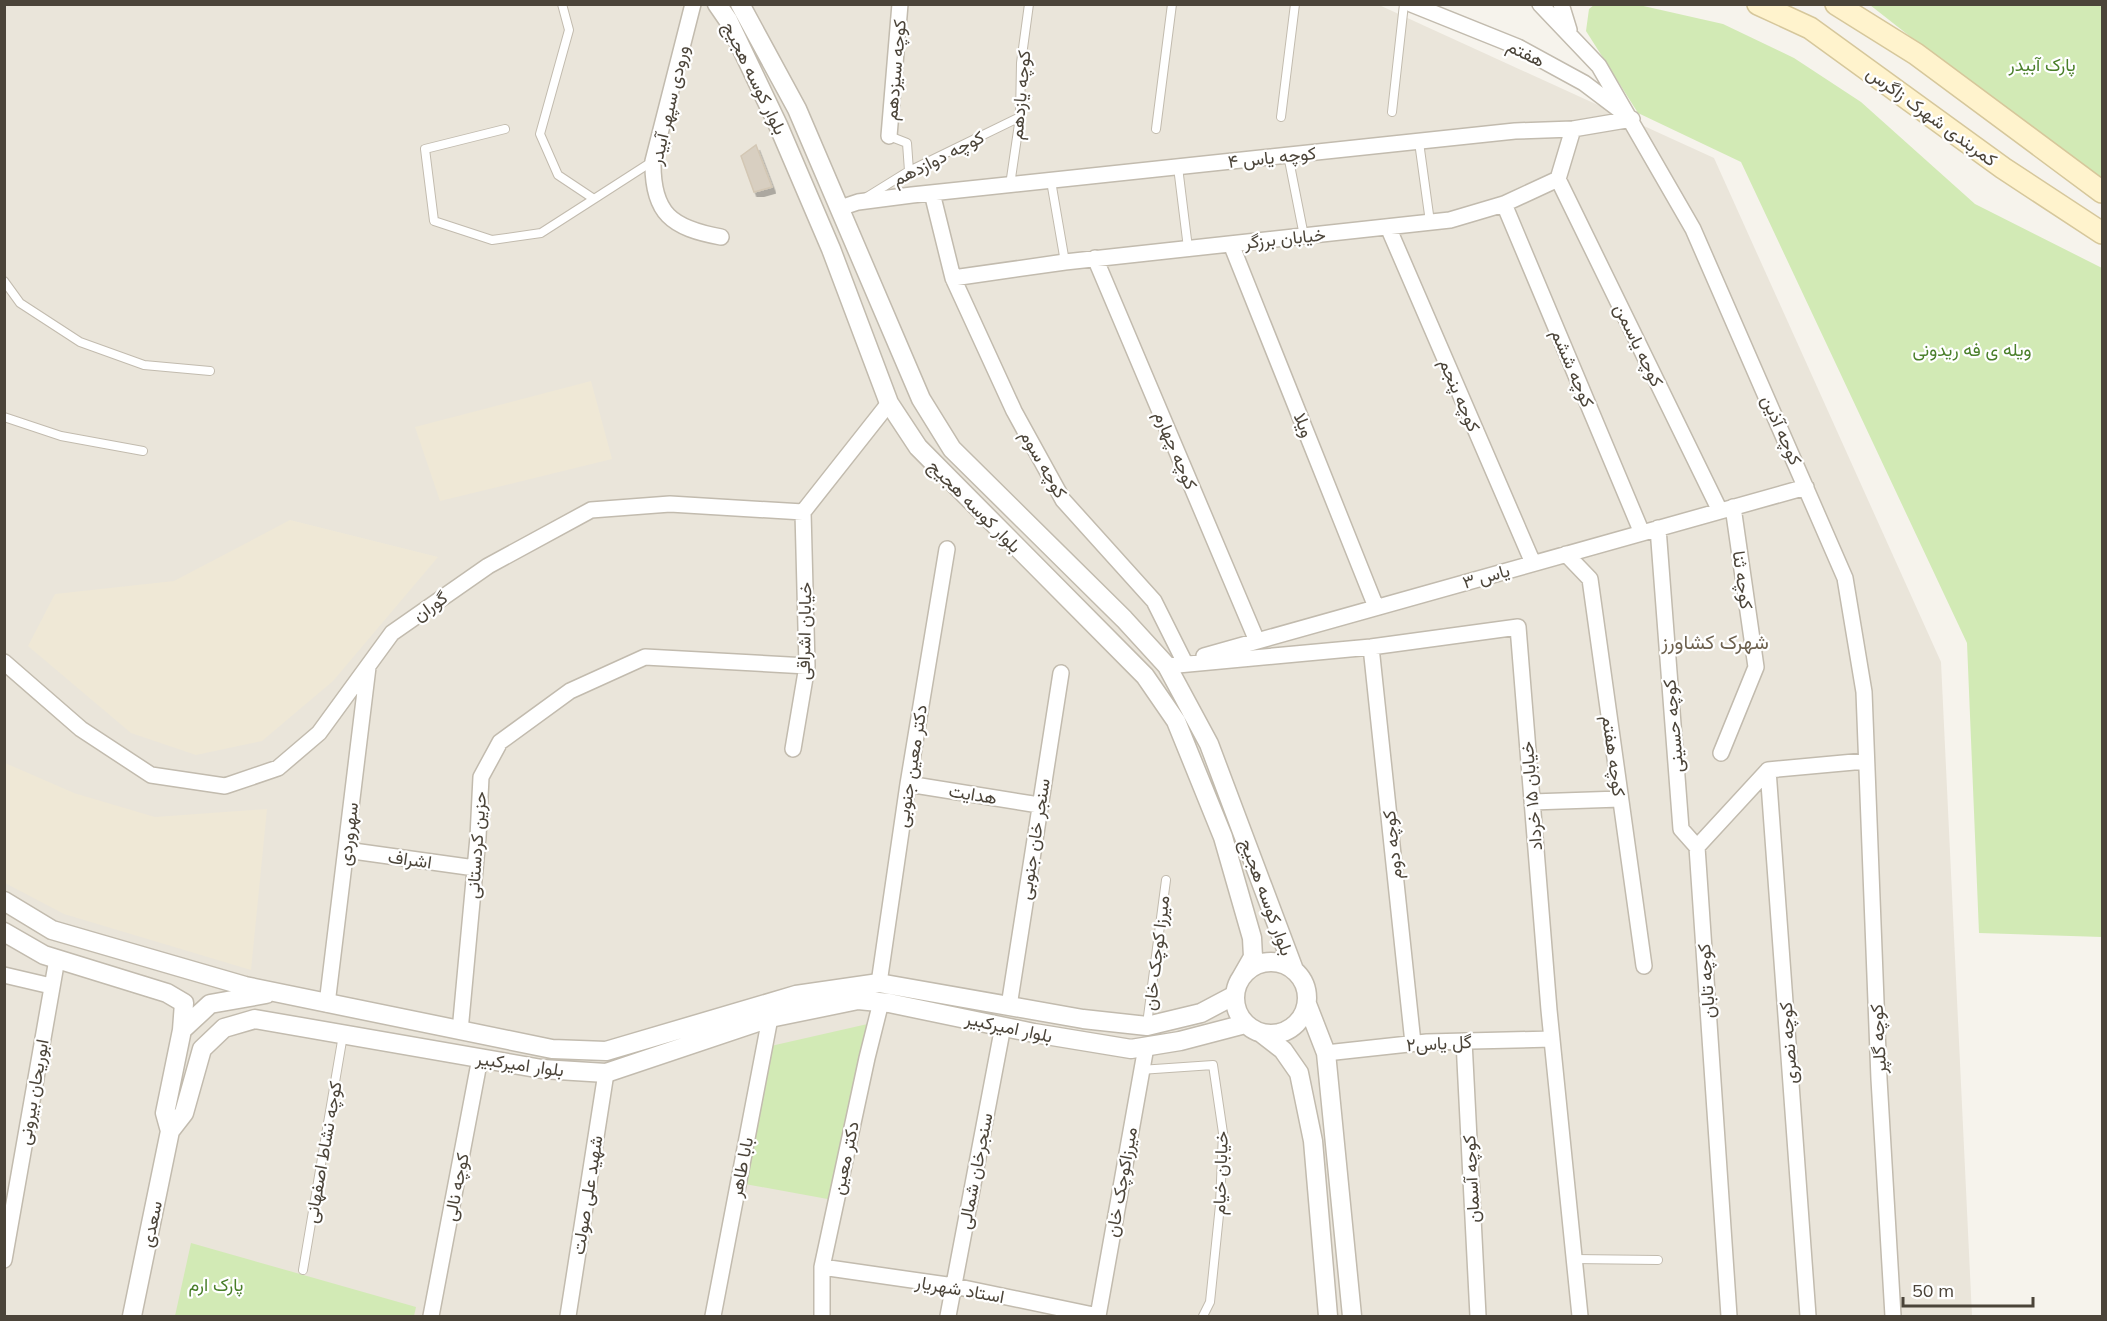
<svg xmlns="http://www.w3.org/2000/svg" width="2107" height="1321" viewBox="0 0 2107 1321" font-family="Mulish,Vazirmatn,sans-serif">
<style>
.residential{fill:#eae5da}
.education{fill:#efe8d6}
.green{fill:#d2eab5}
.building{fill:#d8cfc1;stroke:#d3c7b4;stroke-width:1.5;filter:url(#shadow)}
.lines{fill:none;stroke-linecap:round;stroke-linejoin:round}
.service-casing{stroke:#c2bbae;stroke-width:10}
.minor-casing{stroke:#c2bbae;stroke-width:18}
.tertiary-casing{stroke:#c2bbae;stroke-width:21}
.secondary-casing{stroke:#d6c79b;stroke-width:24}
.service{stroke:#fff;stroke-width:8}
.minor{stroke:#fff;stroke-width:15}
.tertiary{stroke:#fff;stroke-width:18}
.secondary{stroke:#fff3cd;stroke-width:21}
.labels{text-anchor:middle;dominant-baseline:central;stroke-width:4.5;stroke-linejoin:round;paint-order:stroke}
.street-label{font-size:18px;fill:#4b4439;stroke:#fff}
.park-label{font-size:18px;fill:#4a7f2a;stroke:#fff}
.neighbourhood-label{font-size:20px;fill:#6e6250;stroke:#fff}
</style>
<defs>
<filter id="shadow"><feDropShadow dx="3.5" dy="6" stdDeviation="0" flood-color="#0004"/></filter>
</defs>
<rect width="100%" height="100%" fill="#f6f3ec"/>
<path class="residential" d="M5 5H1379L1714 158 1941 662 1972 1316H5Z"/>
<path class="education" d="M591 381 612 459 440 501 415 427Z
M290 520 438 557 333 681 262 741 196 755 131 733 28 646 55 594 174 581Z
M5 763 74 793 155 817 267 809 251 970 64 914 5 883Z"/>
<path class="green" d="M1594 5H1639L1723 24 1794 58 1861 102 1975 204 2102 268V937L1979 933 1967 643 1741 162 1638 113 1586 31 1589 9Z
M1870 5H2102V187Z
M872 1023 833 1200 734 1182 762 1048Z
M191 1243 416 1307 414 1316H175Z"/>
<path class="building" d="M756 145 772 187 754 192 741 156Z
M756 145 772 187 754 192 741 156Z"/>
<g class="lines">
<g class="service-casing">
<path id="service" d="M562 4 569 30 540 134 558 175 594 199 653 161
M1392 112 1404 4
M1281 117 1295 4
M505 129 425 149 434 221 492 240 541 233 594 199
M1156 129 1172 4
M889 136 907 143 909 171
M1419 142 1430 222
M1288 155 1304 236
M1178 167 1188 248
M1051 181 1065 262
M1010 185 1020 117 1021 63 1029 4
M867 197 909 171 1020 117
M4 281 20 303 80 342 144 365 210 371
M4 417 61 436 143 451
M1147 1024 1166 880
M1140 1070 1213 1065 1223 1133 1220 1205 1210 1302 1203 1316
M1574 1259 1658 1260
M303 1270 343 1035"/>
</g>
<g class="minor-casing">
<path id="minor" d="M693 4 653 161C652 214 672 228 721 237
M1411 4 1518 47 1584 83 1625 114
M1540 4 1599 66 1693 229 1845 578 1864 692 1879 1079 1893 1316
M1561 4 1569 30
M889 136 900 4
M1558 179 1720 511
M932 193 953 278 1014 411 1063 500 1154 601 1184 661
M1504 204 1642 533
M840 208 858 202 912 195 1515 131 1573 129 1632 119
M1388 227 1533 563
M1231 244 1376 607
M1095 258 1257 641
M953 278 1065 262 1450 220 1504 204 1558 179 1573 129
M1658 528 1681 829 1697 847
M1566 554 1590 579 1644 966
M1371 647 1413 1043
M1204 656 1806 487
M4 662 81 729 151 775 225 786 278 768 319 733 392 633 488 566 591 510 670 504 803 512 889 403
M1167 666 1371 647 1518 627 1549 1010 1580 1316
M793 749 807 666 803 512
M1721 753 1756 667 1733 507
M1768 770 1808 1316
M908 784 1039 805
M1532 802 1620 799
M346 850 475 868
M4 975 51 986
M879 983 908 784 947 549
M327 1004 368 667
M1009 1006 1061 673
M460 1031 478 837 481 777 500 742 570 691 645 657 807 666
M1464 1041 1478 1316
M1326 1053 1427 1042 1552 1039
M4 1260 57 959
M822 1267 954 1286 1098 1316
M431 1316 480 1058
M568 1316 606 1073
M713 1316 770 1018
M822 1316V1267L867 1058 881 1002
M948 1316 1003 1026
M1098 1316 1146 1047
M1729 1316 1697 847 1768 770 1865 761"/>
</g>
<g class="tertiary-casing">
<path id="tertiary" d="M717 4 728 20 778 125 831 249 889 403 918 447 1145 676 1176 721 1223 837 1252 938 1253 957 1241 978
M740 4 797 109 921 399 952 449 1124 619 1167 666 1209 744 1294 970
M4 901 52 930 245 986 552 1049 606 1051 796 995 879 983 1083 1019 1147 1026 1201 1013 1235 995
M4 932 44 955 167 993 184 1003 182 1030 165 1113 170 1131
M1235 998a36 36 0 1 1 72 0a36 36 0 1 1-72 0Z
M1307 1004 1326 1053 1352 1316
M182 1030 210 1004 266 994
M1261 1033 1283 1050 1299 1073 1313 1141 1328 1316
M132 1316 170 1131 184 1113 202 1049 224 1028 255 1019 542 1069 606 1073 770 1018 858 1000 889 1003 1034 1033 1131 1049 1180 1041 1245 1024"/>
</g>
<g class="secondary-casing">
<path id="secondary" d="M1758 4 1810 28 2003 168 2102 233
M1836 4 1916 54 2102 192"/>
</g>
<use href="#service" class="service"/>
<use href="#minor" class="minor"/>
<use href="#tertiary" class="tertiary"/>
<use href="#secondary" class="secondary"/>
</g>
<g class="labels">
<g class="street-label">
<text transform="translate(1526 53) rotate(26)">هفتم</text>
<text transform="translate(895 70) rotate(-85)">کوچه سیزدهم</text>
<text transform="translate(755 78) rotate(64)">بلوار کوسه هجیج</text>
<text transform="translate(1020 95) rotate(-85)">کوچه یازدهم</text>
<text transform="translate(669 105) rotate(-77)">ورودی سپهر آبیدر</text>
<text transform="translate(1932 116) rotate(36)">کمربندی شهرک زاگرس</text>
<text transform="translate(1272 157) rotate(-6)">کوچه یاس ۴</text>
<text transform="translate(938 158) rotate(-27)">کوچه دوازدهم</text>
<text transform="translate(1285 238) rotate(-6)">خیابان برزگر</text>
<text transform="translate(1639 345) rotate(64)">کوچه یاسمن</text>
<text transform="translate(1573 368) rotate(67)">کوچه ششم</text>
<text transform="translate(1460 395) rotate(67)">کوچه پنجم</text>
<text transform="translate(1304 425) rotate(68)">ویلا</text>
<text transform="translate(1782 430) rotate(66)">کوچه آذین</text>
<text transform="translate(1176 450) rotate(67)">کوچه چهارم</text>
<text transform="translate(1044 464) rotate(60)">کوچه سوم</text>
<text transform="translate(975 506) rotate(45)">بلوار کوسه هجیج</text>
<text transform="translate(1486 576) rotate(-16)">یاس ۳</text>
<text transform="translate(1743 580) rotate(82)">کوچه ثنا</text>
<text transform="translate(430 606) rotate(-35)">گوران</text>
<text transform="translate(804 631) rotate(-89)">خیابان اشراقی</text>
<text transform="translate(1673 726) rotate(-95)">کوچه حسینی</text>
<text transform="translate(1614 756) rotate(82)">کوچه هفتم</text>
<text transform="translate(911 766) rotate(-81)">دکتر معین جنوبی</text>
<text transform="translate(973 794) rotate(9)">هدایت</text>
<text transform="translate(1531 796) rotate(-95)">خیابان ۱۵ خرداد</text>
<text transform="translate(348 834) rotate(-83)">سهروردی</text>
<text transform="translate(1034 839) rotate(-81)">سنجر خان جنوبی</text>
<text transform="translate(476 845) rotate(-86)">حزین کردستانی</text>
<text transform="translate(1392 845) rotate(-96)">کوچه دوم</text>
<text transform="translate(410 859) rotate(8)">اشراف</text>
<text transform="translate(1267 897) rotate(70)">بلوار کوسه هجیج</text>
<text transform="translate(1156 953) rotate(-83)">میرزا کوچک خان</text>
<text transform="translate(1706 981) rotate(-94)">کوچه تابان</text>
<text transform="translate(1009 1027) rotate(12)">بلوار امیرکبیر</text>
<text transform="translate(1878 1039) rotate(-93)">کوچه گلپر</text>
<text transform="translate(1439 1043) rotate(-3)">گل یاس۲</text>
<text transform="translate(1788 1043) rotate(-94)">کوچه نصری</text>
<text transform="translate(520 1064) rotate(8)">بلوار امیرکبیر</text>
<text transform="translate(33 1092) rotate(-80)">ابوریحان بیرونی</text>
<text transform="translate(323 1152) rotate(-80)">کوچه نشاط اصفهانی</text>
<text transform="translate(845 1158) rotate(-78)">دکتر معین</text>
<text transform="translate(741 1167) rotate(-79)">بابا طاهر</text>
<text transform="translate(975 1171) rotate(-79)">سنجرخان شمالی</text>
<text transform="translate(1220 1173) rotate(-88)">خیابان خیام</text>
<text transform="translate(1471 1179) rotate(-93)">کوچه آسمان</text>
<text transform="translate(1121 1182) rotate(-80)">میرزاکوچک خان</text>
<text transform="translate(456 1187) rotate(-79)">کوچه نالی</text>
<text transform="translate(587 1195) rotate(-81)">شهید علی صولت</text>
<text transform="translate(151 1224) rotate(-78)">سعدی</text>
<text transform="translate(960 1289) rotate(10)">استاد شهریار</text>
</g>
<g class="park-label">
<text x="2042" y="64">پارک آبیدر</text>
<text x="1972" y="349">ویله ی فه ریدونی</text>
<text x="216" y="1284">پارک ارم</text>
</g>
<g class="neighbourhood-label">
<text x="1715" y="641">شهرک کشاورز</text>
</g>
</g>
<rect width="2107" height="1321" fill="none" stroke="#4b4439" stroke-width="12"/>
<path d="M1903 1297v9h130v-9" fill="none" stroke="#4b4439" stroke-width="3"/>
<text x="1912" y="1297" font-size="18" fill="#4b4439" stroke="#ffffff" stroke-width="4.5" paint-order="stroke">50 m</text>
</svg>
